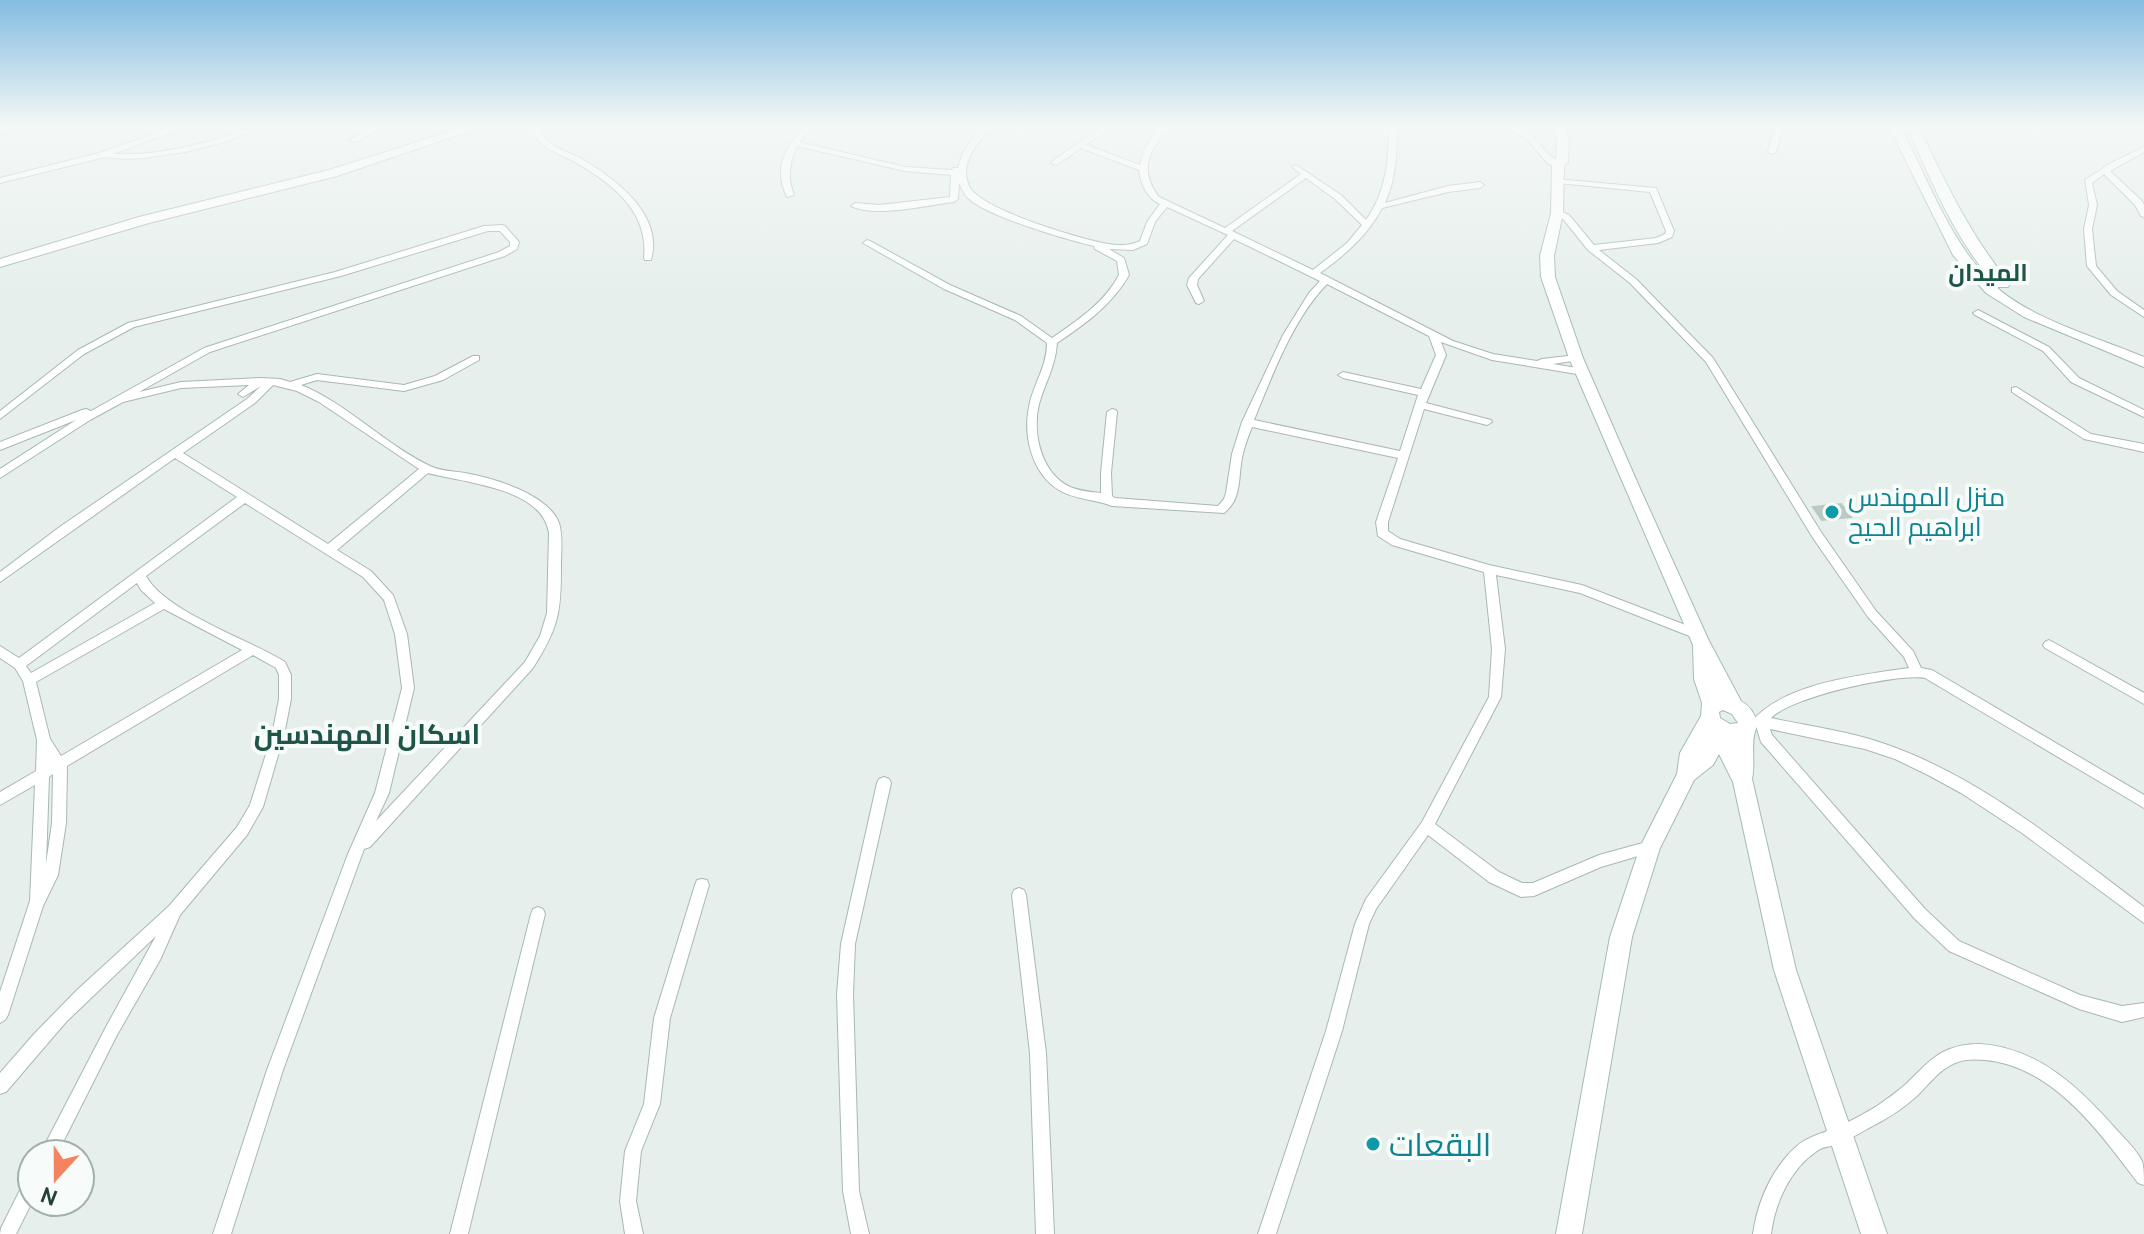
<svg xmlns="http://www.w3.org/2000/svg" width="2144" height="1234" viewBox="0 0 2144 1234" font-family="Cabin,Cairo,sans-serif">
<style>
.building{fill:#bbcac4;stroke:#b8c9c2;stroke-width:2}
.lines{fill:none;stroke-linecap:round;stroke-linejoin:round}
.street-casing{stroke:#a8b8b2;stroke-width:2}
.secondary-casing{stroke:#a4bbb3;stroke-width:2}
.street{fill:#fff;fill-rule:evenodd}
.secondary{fill:#fff;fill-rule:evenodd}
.culture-dot{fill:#0f9aa8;stroke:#f7fbf9;stroke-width:3}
.labels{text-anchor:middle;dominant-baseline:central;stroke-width:8;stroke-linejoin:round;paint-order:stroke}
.far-neighbourhood-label{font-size:24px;font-weight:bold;fill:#1f5548;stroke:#f7fbf9}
.culture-label{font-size:26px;fill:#0d838f;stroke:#f7fbf9;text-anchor:start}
.neighbourhood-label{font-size:28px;font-weight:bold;fill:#1f5548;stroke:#f7fbf9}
.near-culture-label{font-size:32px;fill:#0d838f;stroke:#f7fbf9;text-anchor:start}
</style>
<rect width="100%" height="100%" fill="#e6efeb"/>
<path class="building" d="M1841 504 1851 517 1822 520 1813 507Z"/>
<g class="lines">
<g class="street-casing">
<path id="street" d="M8 127H24L0 133V129Z
M174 127H186L113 154C147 156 181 149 214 140 230 135 246 127 263 127L228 141 185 152 144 158 125 159 105 157 0 183V178L99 153Z
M373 127H383L356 142 349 140Z
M529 127H537C547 146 564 150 582 159 616 179 664 215 651 260H645L644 258C649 211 611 182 573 161 555 152 539 147 529 127Z
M805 127H813L799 142 905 167 952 170 953 168H958C962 151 971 138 984 127H993C977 143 959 162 969 186 978 209 1090 243 1116 245 1125 245 1132 245 1140 241L1147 222 1160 204C1147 198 1141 185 1139 170L1081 148 1057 165 1050 163 1101 127H1110L1086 145 1140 165C1143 149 1150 138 1161 127H1170C1149 149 1138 170 1159 197L1225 228 1301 174 1292 167 1296 165 1341 195 1366 220C1386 192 1389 160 1389 127H1397C1397 153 1396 179 1385 203L1448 186 1480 182 1484 185 1480 188 1448 192 1382 208C1368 235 1345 255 1320 273L1453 341 1493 354 1537 361 1542 359 1576 355 1579 356V360L1553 364 1583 369 1588 372 1583 375 1492 360 1441 342 1446 355 1426 403 1491 420 1492 422 1487 425 1424 409 1388 522V531L1400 539 1489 565 1582 585 1701 631 1703 634 1701 637 1697 639 1580 593 1496 575 1505 649 1501 697 1435 824 1499 872 1522 883H1533L1599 855 1650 841 1655 843 1657 847 1655 851 1601 867 1534 896 1521 897 1489 882 1428 835 1376 909 1369 924 1342 1031 1276 1234H1258L1326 1031 1355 924 1366 899 1422 822 1489 697 1492 649 1484 572 1392 545 1378 536 1376 522 1398 458 1252 427C1248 437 1244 447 1242 458 1238 478 1242 499 1224 513L1112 506C1096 499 1075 500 1059 490 1031 473 1022 433 1030 402 1035 382 1047 365 1047 343L1015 320 944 289 863 243 867 240 870 241 950 285 1021 316 1052 338C1078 320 1104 303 1119 275L1117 261 1095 249 1094 246C1067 240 987 216 969 199 964 195 962 189 959 183L958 199 954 202C927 205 875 218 851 206L855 203 879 205 950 197 951 175 905 171 797 146C789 164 787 177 794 195L787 197C773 168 785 148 805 127ZM1306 178 1335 199 1362 225 1347 243 1313 270 1232 231ZM1167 207 1228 235 1189 278 1187 285 1196 303 1199 304 1204 301 1197 285 1198 279 1234 239 1320 281 1309 293 1283 335 1242 422 1232 454 1226 493 1224 499 1218 506 1115 498 1112 496 1111 473 1117 412 1116 410 1112 409 1107 412 1101 473V493C1091 492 1080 491 1070 487 1041 473 1032 433 1039 404 1045 383 1056 365 1057 343 1085 324 1112 305 1129 275L1124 258 1109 249 1133 250 1147 244 1155 222ZM1327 284 1429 336 1436 355 1421 389 1343 372 1338 375 1343 378 1418 395 1400 451 1254 420C1272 376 1293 319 1327 284Z
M1504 127C1537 127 1539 152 1562 164L1558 166 1548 164 1528 140Z
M1775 127H1783L1776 152 1772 154 1768 152Z
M2144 147V152L2110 171 2142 201 2144 205V217L2141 216 2135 205 2104 174 2092 183 2097 205 2092 229 2096 266 2117 291 2144 310V317L2111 295 2087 266 2084 229 2089 205 2085 180 2111 163Z
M1555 179 1656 188 1674 231 1672 237 1658 243 1599 250 1636 279 1713 358 1821 532 1876 611 1913 651 1921 668 1932 670 2144 795V808L1925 678C1897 673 1791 697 1771 718 1809 726 1848 731 1885 744 1981 777 2064 847 2144 907V923L2022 833 1961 793 1928 775 1895 759 1865 749 1770 729 1772 735 1925 909 1959 941 2080 995 2122 1006 2144 1003V1017L2122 1022 2079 1009 1949 951 1915 919 1761 742 1756 726 1752 721C1785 683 1860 675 1909 668L1904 657 1868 617 1813 538 1706 362 1630 283 1588 250 1563 219 1553 213 1557 210 1569 215 1594 245 1656 238 1665 234 1666 231 1650 192 1558 183H1555Z
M502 225 505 226 519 242 517 249 505 256 210 352 139 392 181 382 260 378 280 379 290 382 317 374 404 385 435 376 473 356H479V360L443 380 404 391 317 380 301 385C348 404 384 444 430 466 441 471 453 471 465 473 493 478 548 494 559 523 563 536 561 552 561 565 561 613 559 627 533 668L370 847 364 849 283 1070 231 1234H213L267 1070 348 854 375 793 402 688 395 634 384 600 363 577 245 503 146 576C164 611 250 640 285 662L291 675V699L284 735 263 807 247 835 180 915 160 960 117 1035 57 1154H40L107 1025 156 936 66 1022 6 1092 0 1094V1073L34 1034 77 990 169 906 237 827 250 805 272 735 279 699V675L276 668 253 655 67 766 66 823 58 875 43 906 8 1015 5 1020 0 1023V992L30 901 35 785 0 805V792L36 771 37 740 23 681 15 668 0 658V646L19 658 237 497 175 458 0 582V572L61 526 247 399 261 386 243 397 238 394 249 385 181 388 123 402 90 420 0 478V469L76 420 0 450V442L82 410 86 409 91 411 204 348 499 252 510 246V242L500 231H488L341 276 134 327 84 354 0 419V411L78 350 128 323 335 272 484 226ZM273 385 297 391 319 402 419 469 328 544 183 453 255 403ZM428 473C463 483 542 487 549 533L547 613 540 636 525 662 376 821 389 793 414 688 407 634 393 595 371 571 337 550ZM137 583 141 590 155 603 31 673 26 666ZM164 609 242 650 61 756 50 739 36 682ZM53 774 52 823 46 864 49 777Z
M1978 310 2049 347 2079 378 2144 410V417L2071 382 2043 351 1975 315 1973 313Z
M2016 387 2091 434 2144 444V452L2084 439 2012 392V388Z
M2049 640 2144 693V704L2045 648 2043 645 2045 642Z
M884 777 889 779 891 783 855 944 853 994 859 1191 869 1234H851L843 1191 837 994 841 944 877 783 879 779Z
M702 879 707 880 709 885 670 1018 660 1104 641 1151 636 1201 643 1234H625L620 1201 625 1151 644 1104 654 1018 695 885 697 880Z
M1019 888 1024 890 1026 895 1046 1053 1054 1234H1036L1030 1053 1012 895 1014 890Z
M538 907 543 909 545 914 468 1234H450L531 914 533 909Z
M1979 1044C2036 1047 2078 1086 2114 1127 2123 1137 2136 1149 2142 1161 2144 1167 2144 1178 2144 1185L2138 1183C2100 1133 2053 1066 1985 1060 1975 1059 1964 1059 1955 1063 1940 1069 1929 1084 1918 1095 1903 1109 1885 1120 1867 1129 1857 1135 1846 1141 1834 1145 1828 1147 1822 1147 1817 1151 1790 1169 1775 1203 1771 1234H1753C1757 1206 1768 1178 1787 1156 1805 1135 1816 1137 1839 1126 1852 1121 1865 1113 1877 1106 1887 1099 1897 1092 1906 1084 1918 1073 1929 1059 1943 1052 1955 1046 1966 1044 1979 1044Z
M32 1176V1202L16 1234H0L1 1228 26 1178Z"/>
</g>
<g class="secondary-casing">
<path id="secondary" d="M464 127H482L337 176 149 223 0 267V259L139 217 329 170Z
M1553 127H1565L1569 141 1568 162 1564 166 1563 213 1554 256 1555 277 1583 358 1638 484 1709 641 1741 701C1750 706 1755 714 1758 724 1749 741 1756 760 1752 779L1796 970 1887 1234H1861L1774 970 1733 782 1719 754 1713 765 1694 780 1660 848 1632 937 1582 1234H1556L1610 937 1640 847 1677 774 1680 753 1701 716 1702 703 1694 679 1693 645 1569 358 1541 277 1540 256 1551 213 1552 164 1556 160 1557 141ZM1723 710 1732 714 1738 723 1730 724 1720 718 1719 712Z
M1889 127H1901C1928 180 1951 244 1994 285 2030 319 2099 338 2144 357V367L2024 317 1986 293 1953 255Z
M1907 127H1919C1945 183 1971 236 2010 284L2008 287H1998C1956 243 1932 182 1907 127Z"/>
</g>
<use href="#street" class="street"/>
<use href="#secondary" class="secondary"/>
</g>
<linearGradient id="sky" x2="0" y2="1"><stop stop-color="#84bce0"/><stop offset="0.42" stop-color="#f4f8f6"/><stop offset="1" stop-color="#f4f8f6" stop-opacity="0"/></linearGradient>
<rect width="2144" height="300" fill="url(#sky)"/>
<g class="culture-dot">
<circle cx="1832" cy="512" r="8"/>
<circle cx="1373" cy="1144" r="8"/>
</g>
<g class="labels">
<g class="far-neighbourhood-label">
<text x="1988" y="272">الميدان</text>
</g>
<g class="culture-label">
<text x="1848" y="497">منزل المهندس<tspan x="1848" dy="30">ابراهيم الحيح</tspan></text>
</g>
<g class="neighbourhood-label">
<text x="367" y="734">اسكان المهندسين</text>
</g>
<g class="near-culture-label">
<text x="1389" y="1144">البقعات</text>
</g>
</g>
<g transform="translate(56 1178) rotate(201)"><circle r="38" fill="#f7fbf9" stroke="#a3b1ad" stroke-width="2"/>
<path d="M0-6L14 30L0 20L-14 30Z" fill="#f4845f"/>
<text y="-12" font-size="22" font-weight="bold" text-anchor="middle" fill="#24423a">N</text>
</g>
</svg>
